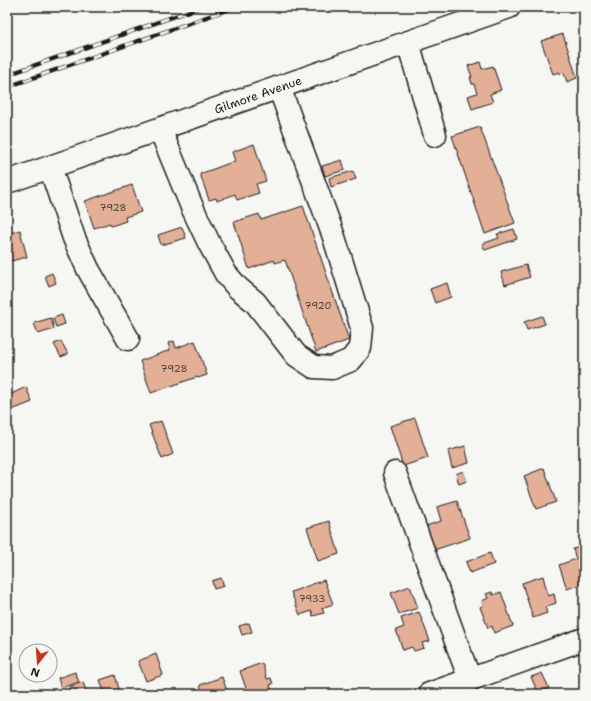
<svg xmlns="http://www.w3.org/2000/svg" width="591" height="701" viewBox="0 0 591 701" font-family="'Shantell Sans',sans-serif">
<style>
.building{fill:#e3af97;stroke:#1c1c1c}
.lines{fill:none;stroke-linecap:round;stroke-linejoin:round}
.minor-casing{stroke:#1c1c1c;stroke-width:25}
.minor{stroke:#f6f6f2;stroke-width:22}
.rail-casing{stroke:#1c1c1c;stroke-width:4.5}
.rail{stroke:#f6f6f2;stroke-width:3;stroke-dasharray:9;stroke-linecap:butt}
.labels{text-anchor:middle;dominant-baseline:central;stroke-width:4;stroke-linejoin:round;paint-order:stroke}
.number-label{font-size:10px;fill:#4e413b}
.street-label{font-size:12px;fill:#1c1c1c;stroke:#f6f6f2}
</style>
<rect width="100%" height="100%" fill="#f6f6f2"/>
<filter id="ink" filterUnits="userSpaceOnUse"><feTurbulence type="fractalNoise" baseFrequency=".025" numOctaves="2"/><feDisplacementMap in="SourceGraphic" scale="8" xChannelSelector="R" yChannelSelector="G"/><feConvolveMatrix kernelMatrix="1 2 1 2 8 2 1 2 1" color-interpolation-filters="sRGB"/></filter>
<g filter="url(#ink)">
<path class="building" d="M563 34 577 78 567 82 564 73 560 74 559 72 553 74 541 41Z
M480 62 482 69 493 66 501 90 490 94 493 102 472 109 468 96 477 93 474 84H472L470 77H472L468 66Z
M480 127 515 223 485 234 452 136Z
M254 144 266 181 256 184 259 193 237 200 235 194 217 201 216 198 209 200 200 174 235 161 232 152Z
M342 160 345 170 325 176 322 166Z
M353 171 356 179 331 187 329 178Z
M132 185 141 212 125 217 126 221 111 226 110 223 94 228 85 201Z
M303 206 349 340 316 352 285 260 275 263 274 260 249 269 234 222 259 214 261 220Z
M182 227 186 238 161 245 158 235Z
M514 229 517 239 485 250 482 244 499 238 497 234Z
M20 230 27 257 7 262V234Z
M526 265 530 277 505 285 501 272Z
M52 273 56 283 49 286 45 276Z
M447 283 451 297 435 303 430 289Z
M62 315 65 324 56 327 53 318Z
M542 316 545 324 527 330 524 322Z
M51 318 54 329 38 334 34 323Z
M61 341 68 354 61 357 54 344Z
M174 341 176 348 195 341 207 375 198 378 197 377 151 393 140 361 170 350 168 343Z
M26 387 32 402 12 410 7 396Z
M415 418 428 458 403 466 390 426Z
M161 421 173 454 162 459 149 425Z
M465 446 469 463 452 468 448 451Z
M544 468 556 502 536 509 524 476Z
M463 471 467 481 459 484 456 474Z
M457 501 470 538 431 551 423 527 441 521 437 507Z
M329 521 339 554 318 561 307 528Z
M584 546V583L567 589 559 565 576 559 573 549Z
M490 553 494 564 470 573 466 562Z
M543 576 548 596 554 594 556 603 545 607 547 613 533 618 522 583Z
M221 578 224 586 214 589 212 581Z
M324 580 333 604 322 608 324 613 313 616 312 611 300 615 291 592Z
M410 586 418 608 399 614 391 593Z
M492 592 493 595 501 592 513 626 494 633 492 626 488 628 480 607 483 606 482 601 488 598 486 594Z
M419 612 430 641 422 643 424 648 414 651 412 647 403 650 396 630 404 627 401 618Z
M249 623 252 632 242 635 239 626Z
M156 654 163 675 146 681 138 661Z
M262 663 267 679 271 678 273 684 270 685 272 692 274 691 275 694H248L240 671Z
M75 672 79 682 61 688 58 678Z
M542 673 549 688 538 693 531 677Z
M115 675 119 689 105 694 100 680Z
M222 677 228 694H203L200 685Z
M83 682 87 694H71L69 687Z"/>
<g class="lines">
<g class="minor-casing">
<path id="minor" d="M408 42 435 135
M160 129 192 207 209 243 226 274 238 288 255 302 296 355 314 367 332 368 351 360 360 348 362 328 334 237 279 87
M50 167 74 238 88 269 128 339
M7 182 509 7
M395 473 470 680
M429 694 584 639"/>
</g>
<use href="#minor" class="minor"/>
<g class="rail-casing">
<path id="rail" d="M7 75 201 7
M7 87 235 7"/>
</g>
<use href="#rail" class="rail"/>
</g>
</g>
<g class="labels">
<g class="number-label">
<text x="113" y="207">7928</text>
<text x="318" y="305">7920</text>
<text x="174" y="368">7928</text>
<text x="312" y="598">7933</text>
</g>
<g class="street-label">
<text transform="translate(258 95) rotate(-19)">Gilmore Avenue</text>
</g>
</g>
<rect width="591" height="701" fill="none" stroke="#f6f6f2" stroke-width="24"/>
<rect x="12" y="12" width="567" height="677" fill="none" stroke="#1c1c1c" stroke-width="1.5" filter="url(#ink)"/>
<g transform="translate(38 663) rotate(197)"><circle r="19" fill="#f6f6f2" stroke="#9f9f9c"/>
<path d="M0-3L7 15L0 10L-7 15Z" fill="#c8321e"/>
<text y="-6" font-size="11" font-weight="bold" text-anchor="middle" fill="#1c1c1c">N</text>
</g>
</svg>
